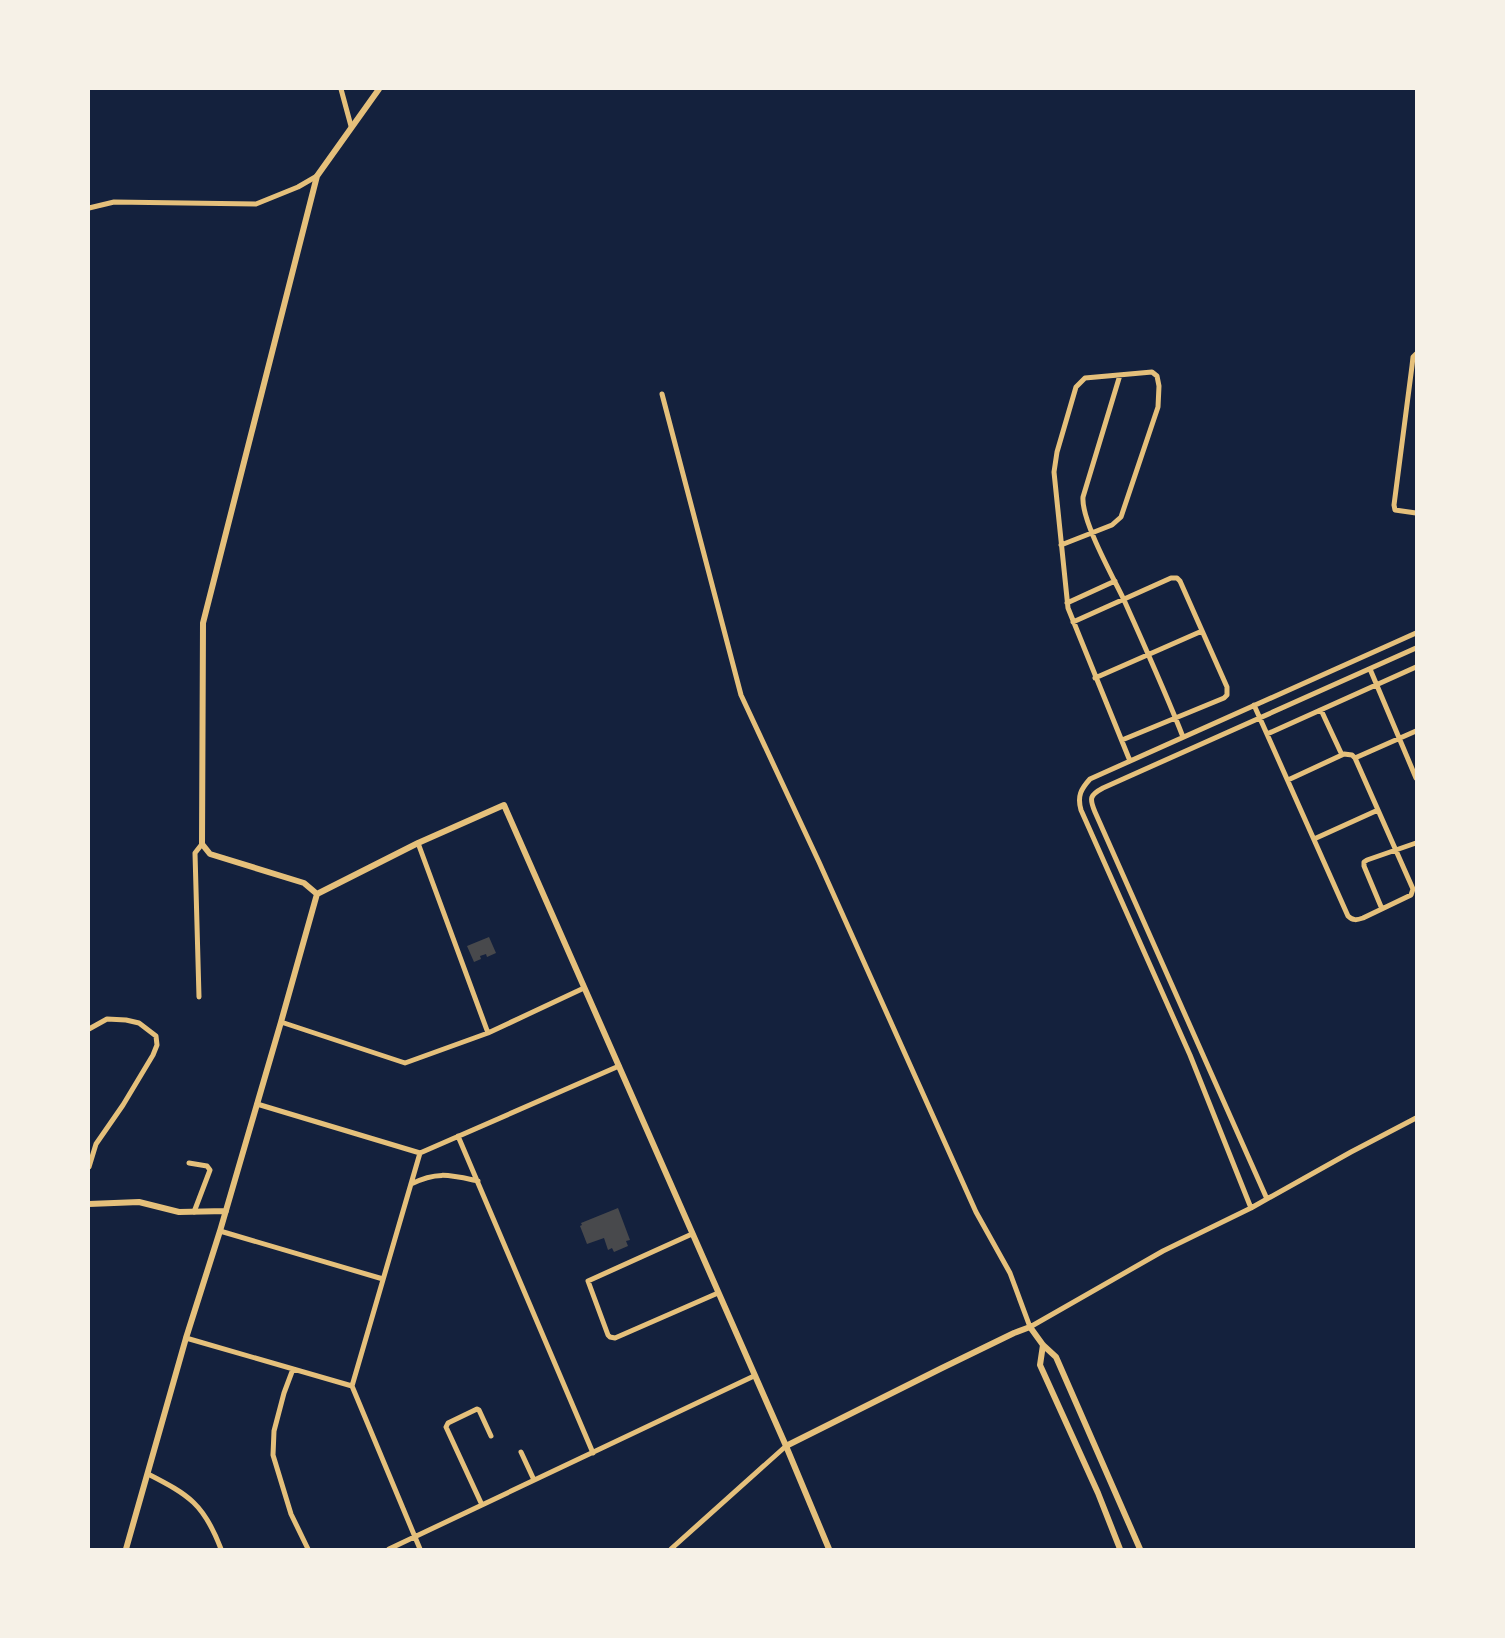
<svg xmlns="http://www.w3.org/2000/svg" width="1505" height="1638" viewBox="0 0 1505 1638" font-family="Poppins,sans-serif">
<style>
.building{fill:#48494c}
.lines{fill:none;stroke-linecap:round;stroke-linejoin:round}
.minor{stroke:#e5c07b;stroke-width:5}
.tertiary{stroke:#e5c07b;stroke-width:6}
</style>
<rect width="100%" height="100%" fill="#14213d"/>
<path class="building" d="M489 937 496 953 487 957 486 954 480 956 481 959 474 962 467 946Z
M618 1208 630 1240 626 1241 628 1246 614 1252 612 1248 608 1250 604 1238 587 1244 580 1226 582 1225 581 1223Z"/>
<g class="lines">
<path class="minor" d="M341 89 351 126
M89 208 114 202 256 204 298 187 317 176
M1416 354 1413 357 1412 366 1394 505 1395 510 1416 513
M1120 375 1083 497C1081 520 1113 577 1124 600 1144 645 1165 691 1183 737
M662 394 741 695 819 862 976 1212 1010 1273 1030 1327 1163 1251 1251 1208 1351 1152 1416 1118
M1061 545 1112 525 1121 517 1158 407 1159 386 1157 376 1152 372 1085 378 1076 387 1057 452 1054 472 1068 608 1130 761
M1067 603 1115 581
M1073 622 1171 578H1177L1180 581 1227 687V695L1224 698 1122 740
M1370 669 1416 778
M1095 678 1202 631
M1254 705 1348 916C1353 921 1357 920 1363 918L1411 895 1413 889 1355 758 1352 755 1344 754 1288 780
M1321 710 1342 755
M1267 734 1416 667
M1355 758 1416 731
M1314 839 1378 810
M418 843 488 1033
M1382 909 1364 866V862L1367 860 1416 843
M199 997 195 853 202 844
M281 1022 405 1063 488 1033 584 988
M89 1029 107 1019 126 1020 139 1023 156 1036 157 1045 153 1055 123 1105 96 1144 89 1167
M257 1104 420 1153
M458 1136 593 1453
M189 1163 207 1166 210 1170 194 1212
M411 1184C437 1171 450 1175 478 1181
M1267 1199 1095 812C1089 798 1090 795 1103 788L1416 648
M1251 1208 1190 1055 1081 810C1077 796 1081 789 1090 779L1416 633
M220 1231 383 1279
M692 1234 588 1281 608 1335 610 1337 615 1338 718 1293
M186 1338 352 1386
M293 1369 284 1393 274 1431 273 1455 291 1514 308 1549
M521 1452 534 1480
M148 1474C189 1495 204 1504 221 1549
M482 1505 446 1427 448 1423 477 1409 479 1410 491 1436
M389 1549 754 1376
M420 1549 352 1386 420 1153 619 1066
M671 1549 786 1446"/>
<path class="tertiary" d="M317 894 418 843 504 805 786 1446 829 1549
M317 894 304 883 210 854 202 844 203 623 317 176 379 89
M89 1204 139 1202 179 1212 226 1211
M1043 1345 1040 1365 1098 1493 1120 1549
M786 1446 942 1368 1014 1333 1030 1327 1043 1345 1056 1357 1140 1549
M126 1549 186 1338 220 1231 281 1022 317 894"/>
</g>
<rect width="1505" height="1638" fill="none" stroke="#f6f1e7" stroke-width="180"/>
</svg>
